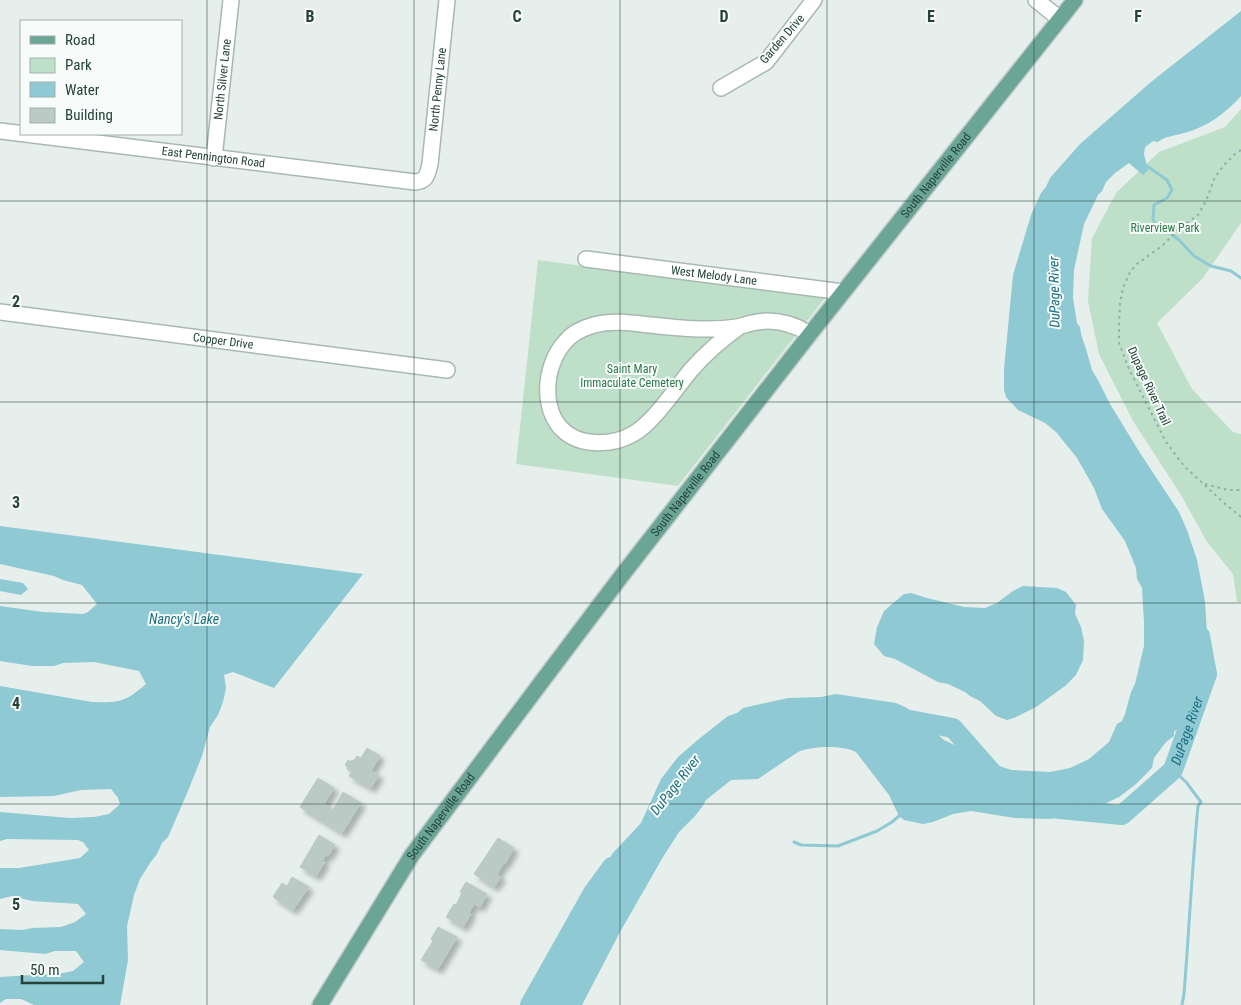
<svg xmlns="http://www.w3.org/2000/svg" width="1241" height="1005" viewBox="0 0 1241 1005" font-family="'Roboto Condensed',sans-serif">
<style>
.green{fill:#bfe0c8}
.water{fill:#8ec9d4}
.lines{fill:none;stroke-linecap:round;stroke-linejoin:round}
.stream{stroke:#8ec9d4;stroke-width:3}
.river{stroke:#8ec9d4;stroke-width:20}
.building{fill:#bbcac4;stroke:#b8c9c2;filter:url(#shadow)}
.minor-casing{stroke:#a8b8b2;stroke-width:18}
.major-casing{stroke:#c2cac8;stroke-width:18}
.path{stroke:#86b3a5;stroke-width:2;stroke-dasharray:2.5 4;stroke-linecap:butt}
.minor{stroke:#fff;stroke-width:15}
.major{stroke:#6aa596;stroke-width:15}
.grid{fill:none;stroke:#24423a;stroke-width:1;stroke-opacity:0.55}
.labels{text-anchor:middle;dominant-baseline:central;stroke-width:4;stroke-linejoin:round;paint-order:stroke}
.street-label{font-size:12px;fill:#24423a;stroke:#f7fbf9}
.park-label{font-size:12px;fill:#2d7a4b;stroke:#f7fbf9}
.water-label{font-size:14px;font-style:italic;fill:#1c6f80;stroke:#f7fbf9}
.grid-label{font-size:16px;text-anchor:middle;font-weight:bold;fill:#24423a;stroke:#f7fbf9;stroke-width:4;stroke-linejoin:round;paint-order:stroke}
</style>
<defs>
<filter id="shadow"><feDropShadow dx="4.5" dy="4.5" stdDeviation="2.5" flood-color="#0004"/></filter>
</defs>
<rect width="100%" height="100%" fill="#e6efeb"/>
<path class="green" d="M1241 109V223L1203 278 1157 323 1192 389 1233 432 1241 434V602H1237L1233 574 1207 542 1181 495 1133 421 1099 354 1088 301 1092 238 1116 193 1159 152 1225 127Z
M538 260 825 298 678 486 516 464Z"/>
<path class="water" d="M1241 11V96C1226 113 1207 127 1184 133 1175 136 1165 136 1158 142L1153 141 1145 147 1144 154 1148 170 1143 175 1129 163 1115 173 1106 182 1102 191 1098 195 1084 224 1074 270 1073 298 1077 323 1080 327 1081 334 1086 349 1092 370 1099 382 1110 404 1140 453 1179 512 1187 530 1197 560 1205 601 1208 650 1197 693 1181 725 1174 732V736L1166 742 1154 758 1152 768 1136 784 1119 797 1104 804H1098L1089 809 1078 811 1072 815 1049 819 1015 818 971 811 953 814 933 822 923 824 904 820 899 816 889 795 856 752C842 745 813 746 798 752L758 779 731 780 706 800 702 807 695 816 679 832 663 857 620 932 582 1005H540L586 913 601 875 612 854 641 823 661 779 678 757 700 738 728 716 737 713 743 708 788 698 821 697 836 694 896 703 907 708 944 740 994 764 1011 770 1050 772 1070 768 1089 759 1109 742 1117 724 1122 721 1125 714 1131 692 1135 684 1144 646V622L1142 588 1137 579 1136 568 1125 541 1102 509 1094 488 1077 458 1056 432 1045 423 1018 410 1006 397 1004 390V369L1013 275 1031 215 1041 193 1046 187 1050 178 1080 144 1151 82Z
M0 526 363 574 274 688 233 672 224 675 226 688 223 702 218 715 210 727 202 756 188 791 168 837 162 843 157 854 150 863 140 879 134 895 127 926 128 960 120 1005H34L21 999H6L0 1003V977L63 973 73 971 84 962 76 951H55L45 954 0 950V929L23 930 32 928 61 927 75 922 86 914 78 904 32 901 12 896 0 899V868H19L80 858 89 850 83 842 78 840 7 839 0 841V812L70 818 94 817 109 814 120 804 118 798 111 789 81 790 54 796 0 797V686L92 702C120 703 125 702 146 684L139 671 94 662 63 663 54 666H32L0 661V606L43 612 83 614 88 612 97 604 82 585 63 580 54 576 0 564Z
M0 579 23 583 28 589 21 595 0 591Z
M1023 586 1057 588 1066 592 1076 605 1075 614 1081 627 1084 641 1083 660 1076 675 1065 686 1036 707 1014 718 1007 720 996 716 980 701 970 696 965 692 948 684 938 682 895 659 884 656 874 644 877 627 884 611 904 594 911 593 927 598 964 607 985 608 997 603 1013 591Z"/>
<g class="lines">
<path class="stream" d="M1144 164 1167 180 1172 190 1167 198 1154 205 1153 219 1157 228 1165 229 1179 240 1194 256 1211 266 1231 271 1241 278
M1173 770 1186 782 1201 802 1198 806C1192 868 1189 931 1184 994L1182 1005
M794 842 801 845 838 846 877 831 892 822 899 816"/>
<g class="river">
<path d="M899 718 953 728 995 776"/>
<path id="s1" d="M1050 808 1122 815 1173 770 1207 674 1200 636"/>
<path d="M530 1005 593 893 612 867"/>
</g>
</g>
<path class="building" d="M367 748 380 756 371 771 379 775 371 788 349 776 352 772 347 769 348 767 345 765 348 760 351 762 352 760 354 761 357 756 361 758Z
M318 778 334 788 324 804 333 810 343 792 361 803 342 833 300 807Z
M319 835 335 845 328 856 326 855 322 861 325 862 316 876 300 867Z
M498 838 514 848 505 864 504 863 497 874 501 877 494 887 474 874Z
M292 877 309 887 293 910 273 897 282 883 287 886Z
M466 882 487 894 480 907 474 904 469 913 471 914 463 927 446 917 454 904 456 905 462 893 460 892Z
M438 927 457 937 438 969 421 960 433 941 431 939Z"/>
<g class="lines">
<g class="minor-casing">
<g id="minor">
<path d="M1036 0 1060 19"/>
<path d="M721 88 766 62 814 0"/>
<path id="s2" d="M0 131 415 182C427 181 427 175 430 164L447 0"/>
<path id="s3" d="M214 158 231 0"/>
<path id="s4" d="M586 259 843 292"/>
<path id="s5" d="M0 312 447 370"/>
<path d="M739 327C721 340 705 354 691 370 675 389 654 422 633 434 619 442 604 444 589 442 581 441 571 437 565 432 540 411 544 365 565 342 572 333 583 328 594 325 612 320 632 323 650 325 668 327 685 329 703 329 714 329 726 329 737 327 742 326 747 324 752 323 773 318 792 323 810 334"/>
</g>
</g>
<g class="major-casing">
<g id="major">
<path id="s6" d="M320 1005 412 855 540 684 623 574 810 334 1075 0"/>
</g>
</g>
<path class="path" d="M1241 150 1235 154 1225 164 1215 177 1206 201 1198 215 1180 228 1163 245 1137 264 1130 272 1123 288 1120 303 1119 325V343L1129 369 1166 442 1184 466 1223 502 1241 517
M1205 484 1228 490H1241"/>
<use href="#minor" class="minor"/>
<use href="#major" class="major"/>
</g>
<path class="grid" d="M207 0V1005M414 0V1005M620 0V1005M827 0V1005M1034 0V1005M0 201H1241M0 402H1241M0 603H1241M0 804H1241"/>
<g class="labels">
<g class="street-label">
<text transform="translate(782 39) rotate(-49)">Garden Drive</text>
<text stroke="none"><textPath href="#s3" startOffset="79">North Silver Lane</textPath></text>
<text stroke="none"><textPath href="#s2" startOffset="519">North Penny Lane</textPath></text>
<text stroke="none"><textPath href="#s2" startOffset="215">East Pennington Road</textPath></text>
<text stroke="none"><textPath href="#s6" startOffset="1034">South Naperville Road</textPath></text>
<text stroke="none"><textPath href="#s4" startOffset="129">West Melody Lane</textPath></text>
<text stroke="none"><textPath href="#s5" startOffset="225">Copper Drive</textPath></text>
<text transform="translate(1149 386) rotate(65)">Dupage River Trail</text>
<text stroke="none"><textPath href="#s6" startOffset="629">South Naperville Road</textPath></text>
<text stroke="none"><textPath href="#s6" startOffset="224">South Naperville Road</textPath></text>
</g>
<g class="park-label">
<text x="1165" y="228">Riverview Park</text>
<text x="632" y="369">Saint Mary<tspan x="632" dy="14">Immaculate Cemetery</tspan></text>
</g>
<g class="water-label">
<text transform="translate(1054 292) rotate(-91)">DuPage River</text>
<text x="184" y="619">Nancy's Lake</text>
<text stroke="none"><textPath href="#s1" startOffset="182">DuPage River</textPath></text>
<text transform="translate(675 785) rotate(-52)">DuPage River</text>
</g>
</g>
<g class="grid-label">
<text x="310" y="22">B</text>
<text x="517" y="22">C</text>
<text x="724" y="22">D</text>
<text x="931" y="22">E</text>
<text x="1138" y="22">F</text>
<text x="16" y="307">2</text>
<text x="16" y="508">3</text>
<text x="16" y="709">4</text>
<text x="16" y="910">5</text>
</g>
<rect x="20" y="20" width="162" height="115" fill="#f7fbf9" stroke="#a3b1ad"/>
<rect x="30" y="36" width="25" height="8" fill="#6aa596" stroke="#a3b1ad"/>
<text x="65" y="45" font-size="15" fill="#24423a">Road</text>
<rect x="30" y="58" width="25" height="15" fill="#bfe0c8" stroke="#a3b1ad"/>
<text x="65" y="70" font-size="15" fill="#24423a">Park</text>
<rect x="30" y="82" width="25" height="15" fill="#8ec9d4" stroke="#a3b1ad"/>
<text x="65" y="95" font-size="15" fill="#24423a">Water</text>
<rect x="30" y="108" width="25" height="15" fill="#bbcac4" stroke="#a3b1ad"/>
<text x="65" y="120" font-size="15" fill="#24423a">Building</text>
<path d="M22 975v8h81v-8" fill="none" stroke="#24423a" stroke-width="2.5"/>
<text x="30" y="975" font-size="15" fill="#24423a" stroke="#f7fbf9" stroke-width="4" paint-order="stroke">50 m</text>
</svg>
